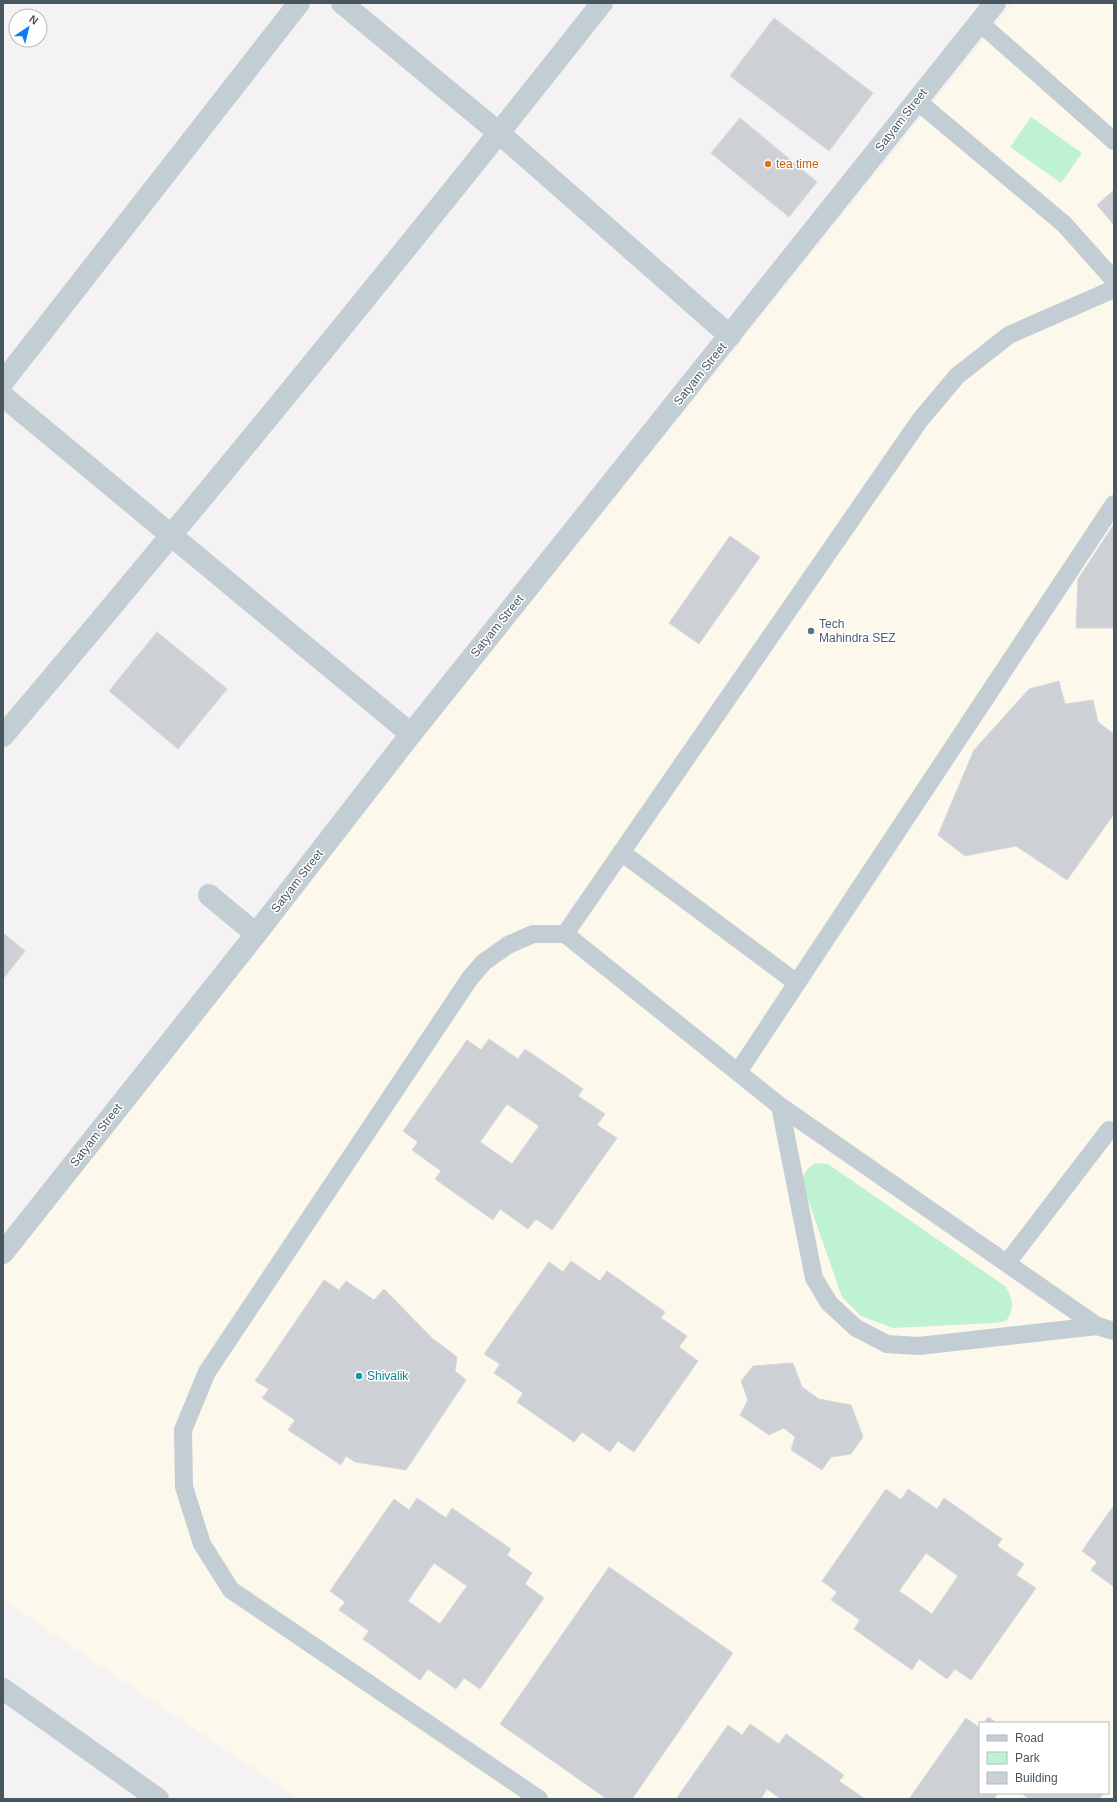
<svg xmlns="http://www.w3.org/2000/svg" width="1117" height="1802" viewBox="0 0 1117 1802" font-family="Helvetica,sans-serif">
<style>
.commercial{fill:#fdf8ec;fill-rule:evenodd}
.green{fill:#bff2d1}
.building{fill:#cdd1d6;stroke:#d5d8dd;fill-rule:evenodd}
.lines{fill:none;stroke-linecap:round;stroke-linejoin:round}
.service{stroke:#c2cdd4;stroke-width:18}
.minor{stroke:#c2cdd4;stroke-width:22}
.tertiary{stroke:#c2cdd4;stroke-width:22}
.food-dot{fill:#e8710a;stroke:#fff;stroke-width:1.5}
.service-dot{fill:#5c6f8a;stroke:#fff;stroke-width:1.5}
.culture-dot{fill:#0f9aa8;stroke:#fff;stroke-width:1.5}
.labels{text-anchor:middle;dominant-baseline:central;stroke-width:3;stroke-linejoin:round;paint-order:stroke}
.street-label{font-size:12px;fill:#485660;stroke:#fff}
.food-label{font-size:12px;fill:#c56008;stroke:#fff;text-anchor:start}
.service-label{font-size:12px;fill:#4e5e75;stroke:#fff;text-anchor:start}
.culture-label{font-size:12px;fill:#0d838f;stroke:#fff;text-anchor:start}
</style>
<rect width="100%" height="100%" fill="#f4f2f2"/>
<path class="commercial" d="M1013 3H1114V1799H299L3 1600V1259ZM980 1723H1108V1793H980Z"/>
<path class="green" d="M1031 117 1082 153 1061 183 1010 147Z
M815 1163 828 1164 1005 1286C1013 1298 1015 1309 1006 1321L995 1323 893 1328 861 1316 842 1297 801 1180 807 1170Z"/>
<path class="building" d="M774 18 873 93 829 151 730 76Z
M740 118 817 182 789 217 711 153Z
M1114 190V225L1097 205Z
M1114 524V628H1076L1078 579Z
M730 536 760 557 699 644 669 623Z
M157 632 227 689 178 749 109 691Z
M1059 681 1065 704 1093 700 1098 722 1114 734V814L1067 880 1016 846 965 856 938 835 974 750 1029 689Z
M3 933 25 951 3 979Z
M489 1039 518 1059 525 1049 583 1089 578 1096 605 1114 597 1125 617 1138 552 1230 536 1219 528 1229 500 1209 493 1220 435 1179 441 1171 412 1150 418 1142 403 1131 467 1040 481 1050ZM507 1104 539 1126 512 1164 480 1142Z
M571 1261 600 1281 607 1271 665 1312 661 1318 687 1336 679 1347 698 1361 634 1452 618 1441 610 1452 582 1432 574 1442 517 1402 523 1393 494 1373 500 1364 484 1354 549 1262 563 1272Z
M324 1280 339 1290 346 1281 374 1300 384 1289 432 1338 457 1357 455 1371 466 1380 406 1470 355 1462 346 1456 341 1465 288 1430 295 1420 262 1398 269 1389 255 1381Z
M793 1363 802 1387 819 1399 851 1405 863 1437 851 1454 831 1457 822 1470 791 1450 795 1437 784 1428 769 1435 740 1415 748 1400 741 1381 753 1366Z
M886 1489 901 1500 908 1489 937 1509 944 1498 1002 1539 997 1546 1024 1564 1016 1575 1036 1588 971 1680 955 1669 947 1679 919 1659 912 1670 854 1629 860 1620 831 1600 837 1592 822 1581ZM926 1553 958 1576 932 1614 899 1591Z
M417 1498 446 1518 452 1508 511 1549 507 1555 532 1573 525 1584 544 1598 480 1689 464 1678 456 1689 428 1669 420 1680 363 1639 369 1631 339 1610 345 1602 330 1591 394 1499 409 1510ZM434 1563 467 1586 440 1624 408 1601Z
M1114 1505V1587L1091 1570 1097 1562 1082 1551Z
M609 1567 733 1653 632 1799H607L500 1724Z
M988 1717 997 1723H984Z
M966 1718 980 1728V1793H998L994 1799H909Z
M750 1724 779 1744 786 1734 844 1775 839 1781 865 1799H781L767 1789 761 1799H676L728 1725 742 1735Z
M1021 1793H1104L1099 1799H1029Z"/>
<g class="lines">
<path class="service" d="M979 22 1114 141
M916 100 1064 224 1114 280
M621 852 797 983
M565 934 920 420 957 376 1009 335 1114 289
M738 1072 1114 504
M780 1106 814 1278 829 1303 856 1328 887 1344 919 1346 1097 1326
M1007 1263 1109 1130
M539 1799 231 1590 202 1544 184 1487 183 1430 207 1372 470 978 484 962 508 945 533 934H565L780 1106 1097 1326 1114 1331"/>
<path class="minor" d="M342 3 499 133 730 336
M3 382 299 3
M3 396 411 734
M3 736C207 495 406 251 602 3
M209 895 256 934
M3 1689 158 1799"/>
<path class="tertiary" d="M3 1253 256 934 411 734 995 3"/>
</g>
<circle class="food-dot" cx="768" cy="164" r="4"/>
<circle class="service-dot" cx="811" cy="631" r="4"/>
<circle class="culture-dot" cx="359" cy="1376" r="4"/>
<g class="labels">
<g class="street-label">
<text transform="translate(901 120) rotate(-52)">Satyam Street</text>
<text transform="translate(700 374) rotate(-51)">Satyam Street</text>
<text transform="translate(497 626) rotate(-51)">Satyam Street</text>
<text transform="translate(297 881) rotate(-52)">Satyam Street</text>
<text transform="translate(96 1135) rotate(-52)">Satyam Street</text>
</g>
<g class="food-label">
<text x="776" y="164">tea time</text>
</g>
<g class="service-label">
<text x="819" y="624">Tech<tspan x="819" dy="14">Mahindra SEZ</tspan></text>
</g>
<g class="culture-label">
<text x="367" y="1376">Shivalik</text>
</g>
</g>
<rect width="1117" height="1802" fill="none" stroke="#485660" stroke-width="8"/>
<rect x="979" y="1722" width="130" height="72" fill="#ffffff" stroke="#b6bbbf"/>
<rect x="987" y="1735" width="20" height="6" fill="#c2cdd4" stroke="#b6bbbf"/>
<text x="1015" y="1742" font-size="12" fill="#485660">Road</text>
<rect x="987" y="1752" width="20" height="12" fill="#bff2d1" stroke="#b6bbbf"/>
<text x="1015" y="1762" font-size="12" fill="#485660">Park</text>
<rect x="987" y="1772" width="20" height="12" fill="#cdd1d6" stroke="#b6bbbf"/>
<text x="1015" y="1782" font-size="12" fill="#485660">Building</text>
<g transform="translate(28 28) rotate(35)"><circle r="19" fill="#ffffff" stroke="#b6bbbf"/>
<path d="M0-3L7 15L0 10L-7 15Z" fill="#0f7bf0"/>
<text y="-6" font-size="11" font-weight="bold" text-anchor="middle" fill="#485660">N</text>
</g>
</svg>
